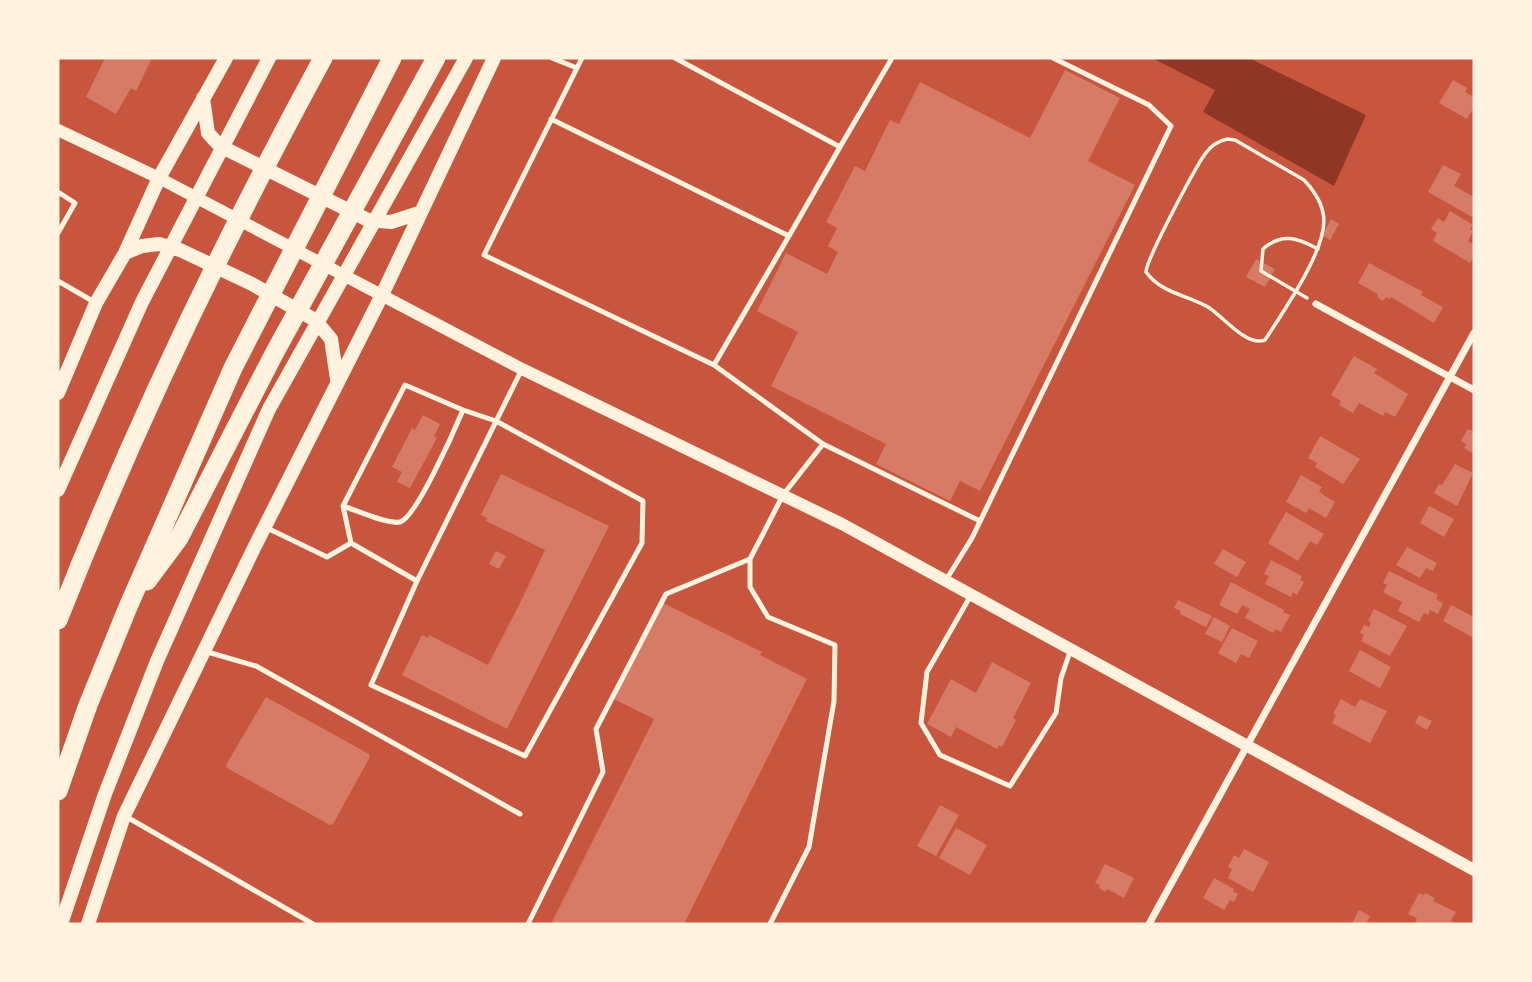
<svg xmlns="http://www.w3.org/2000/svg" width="1532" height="982" viewBox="0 0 1532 982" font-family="'Archivo Narrow',sans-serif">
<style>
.water{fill:#8f3625}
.building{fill:#d67c66}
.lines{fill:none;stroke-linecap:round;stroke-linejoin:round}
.path{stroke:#fff3e0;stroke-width:3.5}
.service{stroke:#fff3e0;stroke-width:5}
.minor{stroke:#fff3e0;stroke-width:7}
.tertiary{stroke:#fff3e0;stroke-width:12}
.secondary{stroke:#fff3e0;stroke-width:14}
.motorway{stroke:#fff3e0;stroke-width:19}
</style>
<rect width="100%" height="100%" fill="#c8553d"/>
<path class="water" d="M1152 58H1249L1366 115 1334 186 1203 112 1215 90Z"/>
<path class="building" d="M105 58H152L136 91 131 88 116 114 86 97Z
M1065 70 1120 98 1088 161 1135 185 980 491 960 481 950 501 876 464 886 444 771 386 798 332 757 311 786 253 827 274 838 252 828 246 837 228 826 222 855 166 865 171 890 120 899 124 920 82 1030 138Z
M1453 80 1467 88 1465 92 1474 97V107L1467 119 1439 103Z
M1443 165 1461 174 1454 186 1474 197V218L1428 192Z
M1450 211 1473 225 1470 229 1473 231 1468 241 1474 245V256L1470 263 1433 241 1437 233 1431 229 1438 218 1444 222Z
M1331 219 1339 224 1330 240 1322 235Z
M1256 259 1275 269 1265 287 1246 277Z
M1369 263 1423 292 1421 295 1443 307 1434 323 1391 297 1389 299 1386 297 1383 301 1377 297 1378 294 1358 283Z
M1354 356 1377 369 1374 373 1408 394 1395 417 1385 412 1383 416 1359 403 1353 413 1339 405 1341 401 1331 395Z
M423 415 440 424 434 436 437 438 410 488 397 482 402 472 392 467 412 428 415 430Z
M1474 428V454L1464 448 1466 444 1461 441 1468 429 1473 431Z
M1320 436 1360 459 1343 484 1315 467 1317 463 1308 458Z
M1455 464 1473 473 1457 506 1434 493 1439 484 1442 485Z
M501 474 609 526 507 729 402 675 422 635 428 638 429 635 488 665 520 603 545 550 486 521 487 518 481 515Z
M1301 475 1322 487 1319 492 1335 502 1326 518 1309 508 1306 513 1286 502Z
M1429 506 1454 519 1444 537 1420 523Z
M1286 512 1324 534 1317 545 1310 541 1298 561 1268 543Z
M1407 547 1437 563 1433 571 1426 568 1420 578 1396 565Z
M1223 549 1246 562 1237 577 1214 564Z
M496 551 506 556 499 569 489 564Z
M1271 560 1302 576 1300 580 1304 582 1297 595 1293 592 1291 597 1265 584 1269 576 1264 574Z
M1389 571 1438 595 1436 599 1443 603 1438 614 1430 610 1428 615 1424 613 1419 622 1398 611 1402 602 1383 592 1387 585 1383 583Z
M1231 582 1284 610 1283 612 1290 615 1281 632 1275 629 1273 633 1245 618 1250 609 1242 605 1237 614 1219 605Z
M1178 600 1212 616 1206 627 1180 614 1181 611 1174 608Z
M663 603 762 652 760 655 807 679 684 924H551L654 719 614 699Z
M1451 605 1474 617V638L1443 621Z
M1374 609 1407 626 1390 656 1361 641 1364 635 1360 633 1364 625 1369 627 1371 622 1368 621Z
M1214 617 1230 626 1222 642 1205 634Z
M1232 628 1258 641 1249 658 1241 654 1236 663 1218 653Z
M1360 650 1391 667 1380 688 1349 671Z
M992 662 1031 683 1013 718 1016 720 1002 747 999 745 997 749 956 727 951 737 927 724 951 679 976 693Z
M266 697 369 754 370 757 333 824 330 825 227 768 226 765Z
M1341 699 1355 707 1360 699 1387 711 1370 743 1332 723 1336 715 1333 714Z
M1419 715 1432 721 1427 730 1415 723Z
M940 805 959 815 936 856 917 846Z
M956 828 987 845 970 875 939 858Z
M1244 849 1269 862 1253 892 1228 878 1232 869 1228 867 1234 855 1239 858Z
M1105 864 1134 878 1124 898 1107 889 1105 892 1099 888 1100 885 1095 883Z
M1214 878 1234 889 1233 891 1238 894 1234 902 1230 900 1224 910 1203 898Z
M1419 893 1424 895 1425 893 1435 898 1433 901 1456 912 1451 921 1458 924H1421L1415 921 1417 918 1408 914Z
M1359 910 1370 916 1366 924 1352 923Z"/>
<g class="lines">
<path class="path" d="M1227 139 1235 140 1304 180C1312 188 1321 201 1323 213 1331 245 1282 313 1265 340 1246 347 1223 316 1208 307 1187 295 1161 293 1146 272 1146 260 1195 168 1205 154 1210 147 1218 141 1227 139Z
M1307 298 1261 271 1263 249C1282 232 1298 238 1318 249"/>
<path class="service" d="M577 68 582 58
M551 119 789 236 840 147 675 58
M840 147 892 58
M58 192 75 203 58 233
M58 281 96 303
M714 365 789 236
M823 444 980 521
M343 506C356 510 388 525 400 522 416 518 455 429 463 410
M265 527 327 557 351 543 417 581 522 369
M351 543 343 506 405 385 463 410 496 421 643 501 642 543 525 756 371 685 417 581
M750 559V587L768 617 835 645 834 701 809 847 770 924
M946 580 972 538 1171 126 1149 105 1053 58
M971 595 927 672 921 723 940 755 1010 786 1056 713 1061 678 1071 649
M204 651 256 666 520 814
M125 816 313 924
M528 924 603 772 596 729 666 594 750 559 783 495 823 444 714 365 484 255 577 68 552 58"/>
<path class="minor" d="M1316 304 1474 390
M1149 924 1474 333"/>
<path class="tertiary" d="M58 130 159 178 522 369 842 524 1474 870"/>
<path class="secondary" d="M203 98 208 133 220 146 368 220 391 222 419 213
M125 253 142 246 159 244 180 250 252 284 315 320 331 339 337 379
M58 393 96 303 125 253 159 178 226 58
M58 490 142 302 269 58
M61 924 105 794 157 661 269 409 466 58
M88 924 124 816 254 548 382 295 494 58"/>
<path class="motorway" d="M147 581 179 538 275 352 436 58
M58 620C134 427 224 240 323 58
M58 791 88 705 128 607 233 368 392 58"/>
</g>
<rect width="1532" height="982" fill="none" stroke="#fff3e0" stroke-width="119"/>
</svg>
